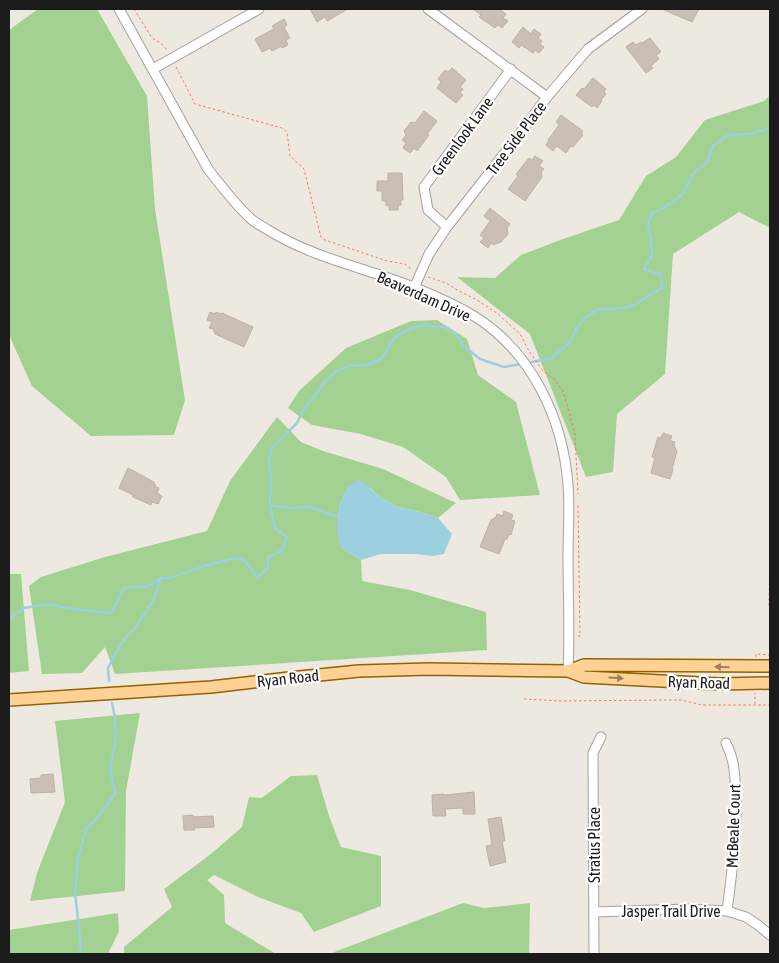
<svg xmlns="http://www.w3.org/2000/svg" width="779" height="963" viewBox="0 0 779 963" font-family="'Asap Condensed',sans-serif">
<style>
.forest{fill:#a3d191}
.water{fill:#9cd0e0}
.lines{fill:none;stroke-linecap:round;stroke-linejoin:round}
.stream{stroke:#9cd0e0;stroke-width:2.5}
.building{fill:#cabfb6;stroke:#c1afa1}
.minor-casing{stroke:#a2a2a2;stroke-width:11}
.major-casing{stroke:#936300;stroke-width:14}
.path{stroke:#ff7160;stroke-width:1;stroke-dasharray:2.5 2.5;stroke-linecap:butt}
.minor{stroke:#fff;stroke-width:9}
.major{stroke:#ffd194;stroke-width:11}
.oneway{fill:#987f5e}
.labels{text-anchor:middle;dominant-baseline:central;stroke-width:4.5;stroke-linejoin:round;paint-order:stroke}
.street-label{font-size:16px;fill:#1b1b1b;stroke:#fff}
</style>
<rect width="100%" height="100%" fill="#eee9e0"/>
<path class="forest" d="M38 9H97L147 96 155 209 185 400 174 435 91 436 32 386 9 335V30Z
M770 95V228L739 212 673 254 665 374 617 414 613 472 586 477 530 334 457 277 495 278 521 255 563 239 619 220 646 176 676 157 705 120 764 101Z
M437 320 467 339 478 375 516 402 540 495 460 500 446 477 403 447 361 434 312 425 288 408 299 391 346 348 411 321Z
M277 417 301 442 323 451 383 469 456 503 438 518 424 513 395 506 380 497 370 488 348 487 340 504 338 517 341 548 361 560 362 581 410 590 486 612 487 650 115 674 105 647 82 673 42 674 29 586 41 577 105 557 207 531 230 481Z
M9 574H21L29 671 9 673Z
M140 713 126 791 125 891 30 901 37 873 65 802 55 721Z
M317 775 329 816 341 847 381 856V906L314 932 301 913 258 897 214 875 207 880 224 895 225 923 276 954H124V947L172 907 164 889 211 854 242 827 249 797 262 798 291 776Z
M463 903 484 908 530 903 529 954H329Z
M118 913 119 931 108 954H9V930Z"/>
<path class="water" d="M359 479 380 497 395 506 424 513 438 518 452 534 444 554 433 556 415 554H381L361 560 341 548 337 532 338 517 340 504 348 487Z"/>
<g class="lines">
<path class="stream" d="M527 363 552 358 571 341 577 327 583 320 596 310 623 308 634 305 663 287 660 274 644 269 652 255 651 240 648 226 651 214 665 207 682 195 695 171 706 164 713 146 728 135 750 134 770 128
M270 505 290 508 310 507 338 517
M9 620 24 608 48 604 67 608 111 613 124 588 148 586 161 578H170L201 567 234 558 245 560 257 578 268 568V557L283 550 287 537 275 528 270 505 271 475 269 462 271 449 297 423 305 407 318 392 325 381 337 371 349 366 368 365 381 359 388 350 390 342 403 332 422 325 444 327 456 334 465 347 480 359 504 367 522 364
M109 681 108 668 122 642 135 628 154 600 161 578
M81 954 79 926 75 894 78 858 86 829 97 818 115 794 110 768 116 738 115 718 112 703"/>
</g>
<path class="building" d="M310 9H348L327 21 325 17 317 22Z
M473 9H500L506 14 503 18 508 21 502 28 498 25 495 28 479 17 481 15Z
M662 9H699L692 22Z
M284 19 287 25 284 27 290 38 286 40 288 45 282 48 281 46 272 51 270 48 262 52 255 39 274 29 272 26Z
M523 27 531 34 534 29 541 34 538 38 542 41 540 44 544 47 539 53 535 50 533 53 521 45 519 48 512 42Z
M650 38 661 52 656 55 659 59 651 66 653 68 646 73 626 47 633 42 636 45 641 42 642 43Z
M452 68 466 80 460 87 463 89 460 93 463 95 456 103 437 88 441 82 438 79 445 70 448 72Z
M593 78 606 89 604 92 606 94 601 100 602 101 597 108 594 105 592 107 576 95 582 88 584 89Z
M424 111 437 121 427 134 429 135 417 151 414 148 410 153 403 148 406 143 402 140 406 135 404 131 411 122 412 123 413 122 415 123Z
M561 115 583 131 581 134 583 135 573 147 571 146 566 153 557 146 553 151 546 145 549 140H548L559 125 556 122Z
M535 156 543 161 539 166 544 169 541 172 542 177 525 201 508 189 518 176 516 174 529 158 532 160Z
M388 173H402L403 200H401V205H398V210H389V205L386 206V201H382V191H377V181H388Z
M490 208 510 224 507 228 508 234 501 242 493 245 491 243 488 248 480 242 484 238 480 235 490 221 484 216Z
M210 312 215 314 216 312 221 314 222 313 253 327 244 347 215 334 213 329 209 328 212 322 207 320Z
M663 433 672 436 670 441 675 442 674 446 677 451 672 469H673L670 479 651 473 655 458 652 457 658 437 661 438Z
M128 468 154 482 156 487 159 488 157 493 162 496 158 504 152 502 151 505 133 497V495L119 488Z
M504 511 513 515 511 520 515 521 511 535 509 534 507 539H505L499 554 480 547 491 520 496 517 497 514 503 516Z
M53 774 55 792 31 793 30 779 41 778V775Z
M474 792 475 814H463V808L445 809 446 816H433L432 795 444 794V795Z
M193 815V817L213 816 214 827 194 828 195 830H184L183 816Z
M501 817 505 841H502L506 862 490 866 486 846 492 845 488 819Z"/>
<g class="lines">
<g class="minor-casing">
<path id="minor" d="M119 9 208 169C221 186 234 203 250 218 255 223 262 226 268 230 302 251 340 262 377 274 410 285 444 298 474 316 532 352 563 419 568 485 570 509 568 534 568 557 568 595 570 633 568 671
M428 9 547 97
M153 69 259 9
M447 227 428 210 424 187 511 69
M414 288 429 254 447 227 525 127 547 97 588 49 642 9
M726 743C735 761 735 776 736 796 737 835 732 872 727 911
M594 912 688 909 727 911 746 917 758 925 770 935
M594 954 593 753 601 737"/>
</g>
<g class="major-casing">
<path id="major" d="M568 671 584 665 770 666
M9 700 211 687 289 678 359 671 429 669 568 671 584 677 720 684 770 683"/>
</g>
<path class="path" d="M134 9 152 38 162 44 167 50
M176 67 195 104 282 128 287 132 290 156 304 169 321 237 325 240 387 261 405 264 411 269
M428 277 446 283 459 291 477 300 498 314 520 334 529 351 543 371 554 379 563 391 575 434 578 494
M770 548 769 605 770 614
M578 636H580L578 505
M756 657V654L770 655
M524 699 560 701 669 700H682L702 705H770
M755 704V693"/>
<use href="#minor" class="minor"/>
<use href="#major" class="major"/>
</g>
<defs><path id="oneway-solid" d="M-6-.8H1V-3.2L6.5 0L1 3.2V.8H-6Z" transform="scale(1.25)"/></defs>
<g class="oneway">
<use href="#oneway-solid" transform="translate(722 667) rotate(-179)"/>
<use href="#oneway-solid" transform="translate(616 678) rotate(3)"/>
</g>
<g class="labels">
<g class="street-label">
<text transform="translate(462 136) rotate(-54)">Greenlook Lane</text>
<text transform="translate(516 138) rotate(-53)">Tree Side Place</text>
<text transform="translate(424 296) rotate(24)">Beaverdam Drive</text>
<text transform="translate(288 678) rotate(-6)">Ryan Road</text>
<text transform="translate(699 682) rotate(2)">Ryan Road</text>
<text transform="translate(733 826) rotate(-88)">McBeale Court</text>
<text transform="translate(594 845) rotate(-90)">Stratus Place</text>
<text x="671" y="911">Jasper Trail Drive</text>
</g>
</g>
<rect width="779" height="963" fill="none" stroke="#1b1b1b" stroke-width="20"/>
</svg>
